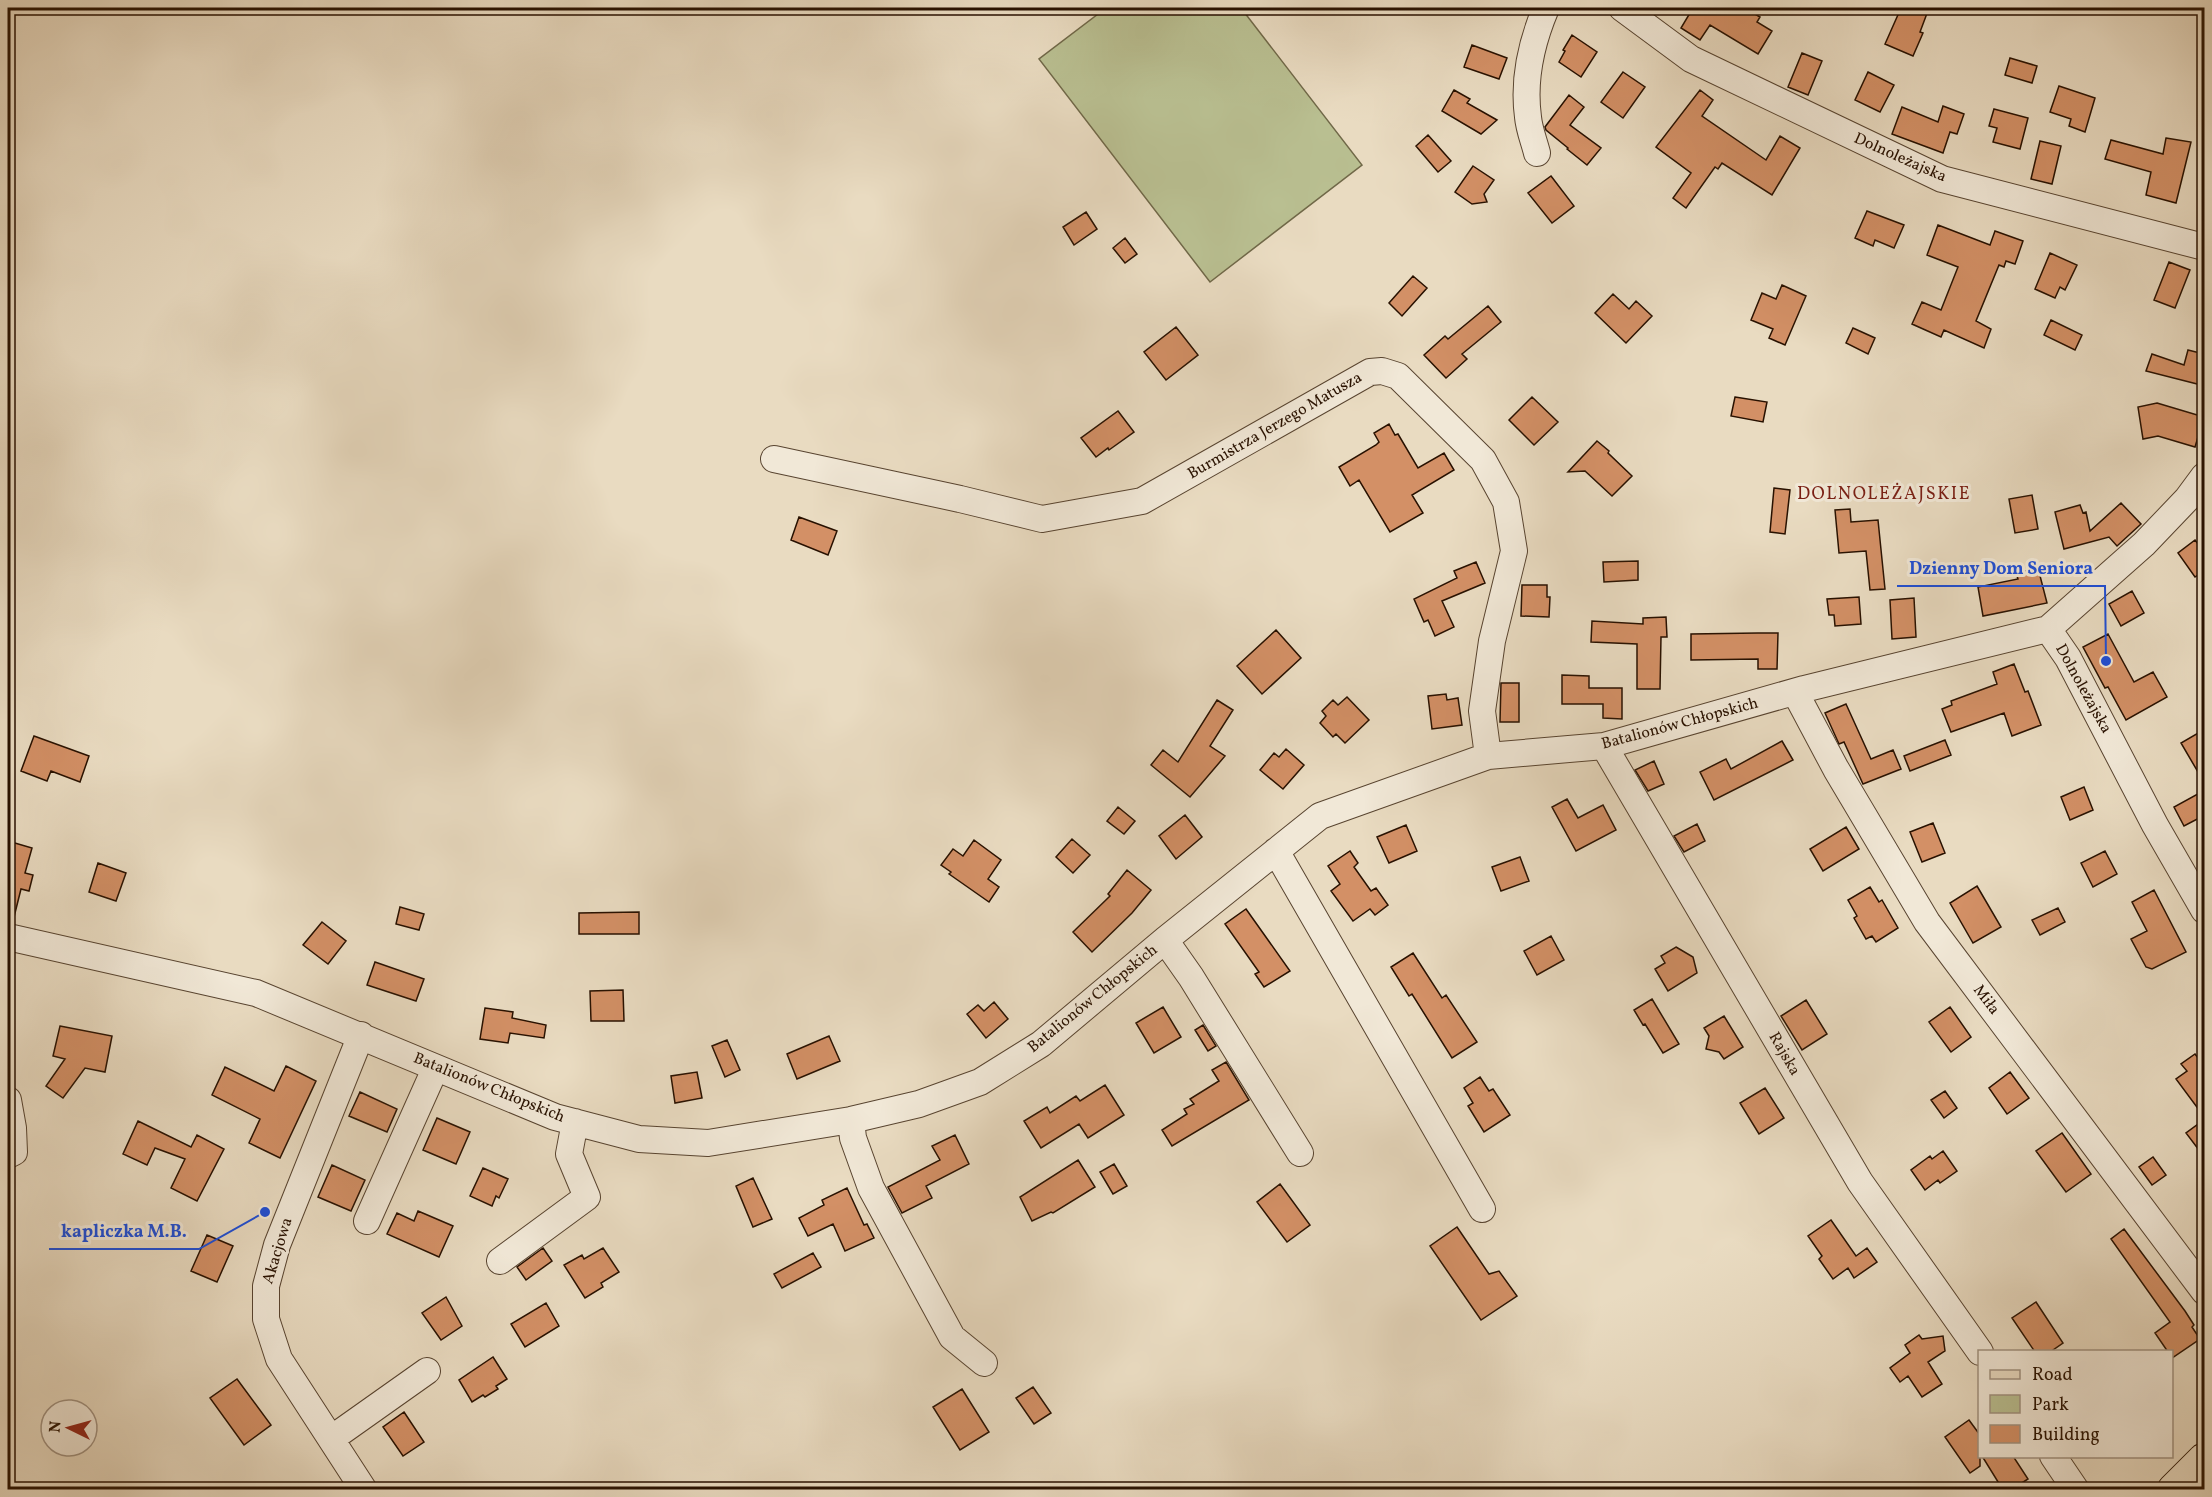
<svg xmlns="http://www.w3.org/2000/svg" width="2212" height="1497" viewBox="0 0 2212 1497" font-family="Vollkorn,serif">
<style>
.green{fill:#b9bf91;stroke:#706848;stroke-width:1.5}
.building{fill:#d39066;stroke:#281100;stroke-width:1.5}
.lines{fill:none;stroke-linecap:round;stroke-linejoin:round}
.minor-casing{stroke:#584430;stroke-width:28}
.major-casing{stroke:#281100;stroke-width:35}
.minor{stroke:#f1e8d7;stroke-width:26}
.major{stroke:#e9dbc1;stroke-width:33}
.labels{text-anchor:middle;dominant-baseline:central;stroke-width:6;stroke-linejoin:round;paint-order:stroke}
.street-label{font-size:16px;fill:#281100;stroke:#f1e8d7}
.neighbourhood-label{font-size:18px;letter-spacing:1.5px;fill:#7a1f14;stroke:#f1e8d7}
.leader{fill:none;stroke:#1d4ed8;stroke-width:2}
.callout-dot{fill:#1d4ed8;stroke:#f1e8d7;stroke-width:2}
.callout-label{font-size:18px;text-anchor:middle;font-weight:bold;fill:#1d4ed8;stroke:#f1e8d7;stroke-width:6;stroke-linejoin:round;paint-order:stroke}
</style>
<rect width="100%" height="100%" fill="#e9dbc1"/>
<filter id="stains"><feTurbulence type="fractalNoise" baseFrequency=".00333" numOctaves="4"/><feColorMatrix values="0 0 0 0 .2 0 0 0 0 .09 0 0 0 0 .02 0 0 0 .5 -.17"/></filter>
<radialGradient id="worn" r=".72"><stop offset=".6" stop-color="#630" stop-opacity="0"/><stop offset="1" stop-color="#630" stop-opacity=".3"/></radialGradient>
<path class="green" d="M1106 8H1241L1362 165 1210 282 1039 59Z"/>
<path class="building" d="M1681 8H1745L1760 17 1757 22 1772 31 1758 54 1710 25 1700 40 1681 28 1690 13Z
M1901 8H1929L1920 32 1923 33 1913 56 1885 44Z
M1572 35 1597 52 1581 77 1559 62 1565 51 1563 50Z
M1472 45 1507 58 1499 79 1464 67Z
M1802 53 1822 61 1808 95 1788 87Z
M2010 58 2037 66 2032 83 2005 75Z
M1623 72 1645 87 1623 118 1601 102Z
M1868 72 1894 85 1880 112 1855 100Z
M2059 86 2095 98 2085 132 2069 126 2071 119 2050 112Z
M1454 90 1470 99 1467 103 1497 120 1481 134 1442 111Z
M1700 90 1713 100 1702 116 1766 160 1780 136 1800 148 1772 195 1722 163 1718 169 1715 167 1686 208 1673 198 1691 173 1656 147Z
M1569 95 1584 107 1570 125 1601 148 1587 165 1567 149 1568 148 1546 130 1545 127Z
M1943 106 1964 114 1957 134 1950 132 1943 153 1892 134 1902 107 1938 122Z
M1994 109 2028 118 2020 149 1993 142 1997 128 1989 126Z
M1428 135 1451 161 1438 172 1416 146Z
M2166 138 2191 142 2176 203 2146 195 2151 172 2105 159 2111 140 2163 154Z
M2040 141 2061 146 2052 184 2031 179Z
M1473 166 1494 180 1484 194 1487 202 1472 204 1455 192Z
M1551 176 1574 206 1552 223 1528 193Z
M1867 211 1904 225 1894 248 1875 240 1873 246 1855 238Z
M1086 212 1097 229 1074 245 1063 227Z
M1938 225 1990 245 1995 231 2023 241 2015 264 2006 261 2004 267 1999 265 1976 321 1991 329 1984 348 1944 330 1941 337 1912 324 1922 302 1941 310 1958 267 1927 255Z
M1125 238 1137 254 1125 263 1113 248Z
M2050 253 2077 265 2065 290 2060 287 2055 298 2035 289Z
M2169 262 2190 270 2175 308 2154 300Z
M1413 276 1427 288 1402 316 1389 303Z
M1782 285 1806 296 1785 345 1769 338 1773 329 1751 320 1762 293 1776 299Z
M1613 294 1629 309 1636 301 1652 316 1626 343 1595 313Z
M1488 306 1501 322 1462 354 1467 359 1446 378 1424 355 1445 336 1448 339Z
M2051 320 2082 335 2075 350 2044 335Z
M1176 327 1198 355 1166 380 1144 352Z
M1853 328 1875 338 1868 354 1846 343Z
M2188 350 2204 354 2201 366 2205 367V386L2146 371 2152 354 2184 365Z
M1532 397 1558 422 1534 445 1509 420Z
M1735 397 1767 402 1763 422 1731 416Z
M2157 403 2204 417 2195 447 2158 436 2143 439 2138 407Z
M1118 411 1134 432 1109 450 1108 448 1096 457 1081 438Z
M1389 424 1395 435 1398 434 1418 468 1444 453 1454 470 1412 495 1423 513 1390 532 1359 480 1350 486 1339 467 1376 445 1379 442 1374 433Z
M1597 441 1609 451 1608 453 1632 476 1612 496 1585 471 1568 472Z
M1774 488 1790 490 1785 534 1770 532Z
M2032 495 2038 529 2015 533 2009 499Z
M2121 503 2141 524 2117 546 2109 537 2064 549 2055 512 2080 505 2083 513 2086 512 2090 531Z
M1850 509 1851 522 1878 520 1885 589 1870 590 1866 551 1839 553 1835 510Z
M799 517 837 531 828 555 791 540Z
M2195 540 2205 553V570L2195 577 2178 553Z
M1638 561V580L1604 582 1603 562Z
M1476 562 1485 583 1442 601 1454 627 1435 636 1428 620 1424 622 1414 599 1457 578 1454 571Z
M2038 568 2047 603 1983 616 1978 587 2018 579 2016 573Z
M1522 585H1547V597H1550L1549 617 1521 616Z
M2132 591 2144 613 2121 626 2109 604Z
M1859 597 1861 624 1835 626 1834 615H1829L1827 599Z
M1914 598 1916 637 1892 639 1890 600Z
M1666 617 1667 637H1661L1660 689H1637V644L1591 642 1592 621 1643 624V618Z
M1276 630 1301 658 1262 694 1237 666Z
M1758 633H1778L1777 669H1758V659L1691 660V634Z
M2108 634 2134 682 2153 672 2167 697 2126 720 2108 687 2105 688 2083 647Z
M2014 664 2025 692 2028 691 2041 725 2012 736 2004 713 1951 732 1942 709 1952 705 1951 701 1997 684 1993 672Z
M1562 675 1589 676V688H1622V719L1603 718V704H1562Z
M1501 683H1519V722H1500Z
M1446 694 1447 700 1458 698 1462 725 1432 729 1428 696Z
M1347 697 1369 720 1345 743 1336 734 1333 737 1320 723 1326 716 1322 711 1333 700 1338 705Z
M1217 700 1233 710 1210 746 1225 756 1190 797 1151 765 1163 750 1178 762Z
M1846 704 1871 759 1893 750 1901 769 1863 784 1844 742 1839 744 1825 713Z
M2205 729V784L2181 743Z
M34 736 89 756 80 782 51 771 47 781 21 771Z
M1945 740 1951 755 1910 771 1904 756Z
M1782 741 1793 760 1714 800 1700 772 1726 759 1731 769Z
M1286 749 1304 765 1283 789 1260 770 1274 753 1279 757Z
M1654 761 1664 784 1648 791 1635 770Z
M2084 787 2093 810 2070 820 2061 797Z
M2205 790V815L2184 826 2174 807Z
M1567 799 1578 818 1603 805 1616 830 1576 851 1552 807Z
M1118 807 1135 821 1124 834 1107 821Z
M1185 815 1202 837 1176 859 1159 836Z
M1933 823 1945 853 1922 862 1910 832Z
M1697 824 1705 841 1684 852 1674 836Z
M1406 825 1417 851 1389 863 1377 837Z
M1846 827 1859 849 1823 871 1810 849Z
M1072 839 1090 855 1073 873 1056 857Z
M974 840 1001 860 988 879 999 887 989 902 949 874 951 872 941 865 953 849 963 856Z
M8 841 32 848 25 873 33 875 29 891 21 889 13 921 8 920Z
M1350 851 1358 863 1354 867 1371 891 1376 888 1388 905 1375 915 1370 909 1353 921 1331 891 1340 884 1328 866Z
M2105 851 2117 874 2093 887 2081 863Z
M1520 857 1529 881 1501 891 1492 867Z
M98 863 126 873 116 901 89 892Z
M1127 870 1151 890 1132 913 1092 952 1073 932 1110 896 1108 894Z
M1977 886 2001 927 1973 943 1950 903Z
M1870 887 1879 902 1882 900 1898 928 1876 942 1872 936 1866 939 1854 918 1857 916 1848 900Z
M2154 890 2186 952 2152 969 2146 967 2131 939 2147 931 2132 902Z
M400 907 424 914 419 930 396 924Z
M2058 908 2065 922 2040 935 2032 920Z
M1246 909 1290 971 1264 987 1255 974 1259 972 1225 924Z
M639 912V934H579V913Z
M322 922 346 941 328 964 303 945Z
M1551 936 1564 960 1537 975 1524 951Z
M1676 947 1693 957 1697 973 1668 991 1655 969 1665 963 1661 956Z
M1413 953 1442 998 1446 995 1477 1042 1452 1058 1412 994 1409 996 1391 967Z
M375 962 424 979 416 1001 367 985Z
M623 990 624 1021H591L590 991Z
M1652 999 1679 1044 1663 1053 1645 1024 1643 1025 1634 1010Z
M1806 1000 1827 1034 1802 1050 1781 1016Z
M994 1002 1008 1019 986 1038 967 1014 978 1005 984 1011Z
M1163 1007 1181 1037 1154 1053 1136 1023Z
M1950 1007 1971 1037 1951 1052 1929 1022Z
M485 1008 513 1012 512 1018 546 1025 544 1038 510 1033 508 1043 480 1039Z
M1724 1016 1743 1047 1724 1059 1719 1052 1706 1049 1709 1036 1704 1028Z
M1203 1025 1216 1046 1208 1051 1195 1030Z
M60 1026 112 1036 105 1072 85 1068 63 1098 46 1086 65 1059 53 1056Z
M829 1036 840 1061 797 1079 787 1054Z
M727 1040 740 1070 725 1077 712 1046Z
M2195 1054 2205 1067V1118L2176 1079 2187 1071 2181 1064Z
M1226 1062 1249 1100 1172 1146 1162 1130 1187 1114 1184 1109 1194 1104 1190 1099 1219 1081 1212 1070Z
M286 1066 316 1081 280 1158 249 1143 260 1119 212 1095 225 1067 274 1091Z
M697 1072 702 1098 675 1103 671 1076Z
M2010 1072 2029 1098 2007 1114 1989 1088Z
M1480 1077 1489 1091 1493 1089 1510 1115 1484 1132 1468 1106 1473 1103 1464 1088Z
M1105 1085 1124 1115 1088 1138 1079 1124 1041 1148 1024 1121 1047 1107 1050 1113 1076 1096 1080 1101Z
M1765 1088 1784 1118 1759 1134 1740 1103Z
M1945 1091 1957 1108 1944 1118 1931 1100Z
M360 1092 397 1109 387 1132 349 1116Z
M437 1118 470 1132 456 1164 423 1150Z
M2205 1119V1158L2186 1133Z
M138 1121 191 1147 197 1135 224 1149 197 1201 171 1188 185 1159 155 1148 147 1165 123 1154Z
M2062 1133 2091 1174 2066 1192 2036 1151Z
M955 1135 969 1164 926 1186 932 1198 902 1213 888 1187 940 1160 932 1146Z
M1943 1151 1957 1171 1940 1183 1938 1180 1925 1190 1911 1170 1930 1156 1932 1159Z
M2153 1157 2166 1175 2152 1185 2139 1167Z
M1078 1160 1095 1187 1053 1213 1051 1212 1032 1221 1020 1197Z
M1114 1164 1127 1186 1113 1194 1100 1172Z
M332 1165 365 1180 351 1211 318 1197Z
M483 1168 508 1179 499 1198 496 1196 492 1206 470 1196Z
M753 1178 772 1219 753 1227 736 1186Z
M1280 1184 1310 1225 1287 1242 1257 1202Z
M847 1188 864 1225 867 1224 874 1238 845 1251 833 1224 808 1236 799 1218 824 1205 822 1200Z
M418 1211 453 1226 439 1257 387 1234 397 1213 414 1221Z
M1831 1220 1856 1256 1867 1248 1877 1262 1854 1278 1848 1268 1833 1279 1819 1259 1822 1256 1808 1236Z
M1457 1227 1489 1274 1499 1271 1517 1296 1481 1320 1430 1246Z
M2124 1229 2185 1311 2194 1325 2192 1327 2200 1339 2172 1358V1352H2168L2155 1333 2170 1322 2111 1239Z
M207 1235 233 1246 217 1282 191 1271Z
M543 1248 552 1261 526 1280 517 1267Z
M603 1248 619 1272 601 1283 603 1287 585 1298 564 1265 582 1255 584 1259Z
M813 1253 821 1267 782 1288 774 1274Z
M446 1297 462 1326 441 1340 422 1313Z
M2036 1302 2063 1343 2050 1352H2035L2012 1318Z
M546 1303 559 1326 525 1347 511 1324Z
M1919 1335 1922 1339 1943 1336 1945 1351 1928 1362 1942 1384 1922 1397 1908 1376 1900 1382 1890 1368 1910 1353 1905 1345Z
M493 1357 507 1379 496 1386 498 1389 485 1397 483 1395 472 1402 459 1380Z
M237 1379 271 1425 244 1445 210 1398Z
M1033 1387 1051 1413 1034 1424 1016 1398Z
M962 1389 989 1432 960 1450 933 1407Z
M404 1412 424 1442 403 1456 383 1427Z
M1969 1420 1980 1435V1466L1970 1473 1945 1437Z
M1982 1456H2013L2028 1479 2011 1490H2003Z"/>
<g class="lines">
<g class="minor-casing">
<path id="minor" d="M1622 8 1691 59 1942 179 2204 247
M1537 153C1534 141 1529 129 1528 117 1523 80 1532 41 1546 8
M774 459 960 499 1042 519 1142 501 1370 372 1382 371 1398 376 1483 460 1506 502 1514 551 1492 641 1482 711 1488 756
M2048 629 2068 658 2155 825 2204 910
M1795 692 1836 769 1927 922 2204 1291
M1604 746 1860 1182 1980 1352
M1276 851 1482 1209
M8 937 256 993 555 1117 639 1139 708 1143 851 1120 919 1104 980 1082 1041 1044 1165 940 1320 816 1488 756 1604 746 1804 689 2048 629 2144 544 2187 499 2204 476
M1165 940 1191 977 1300 1153
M361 1035 277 1245 266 1286V1319L279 1359 364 1490
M8 1100 13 1128 14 1152 8 1155
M851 1120 853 1138 871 1188 952 1337 984 1363
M367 1221 435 1069
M500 1261 587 1197 569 1154 575 1122
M331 1439 427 1371
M2053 1456 2076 1490"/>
</g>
<g class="major-casing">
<path id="major" d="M2174 1490 2204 1460"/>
</g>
<use href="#minor" class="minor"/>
<use href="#major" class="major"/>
</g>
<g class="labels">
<g class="street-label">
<text transform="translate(1900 158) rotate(24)">Dolnoleżajska</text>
<text transform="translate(1275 426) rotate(-30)">Burmistrza Jerzego Matusza</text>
<text transform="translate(2083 689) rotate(61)">Dolnoleżajska</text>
<text transform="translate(1680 724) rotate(-15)">Batalionów Chłopskich</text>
<text transform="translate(1093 999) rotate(-39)">Batalionów Chłopskich</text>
<text transform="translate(1986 1000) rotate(53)">Miła</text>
<text transform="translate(1784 1054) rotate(60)">Rajska</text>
<text transform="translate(489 1088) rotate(22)">Batalionów Chłopskich</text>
<text transform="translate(278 1251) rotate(-73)">Akacjowa</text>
</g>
<g class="neighbourhood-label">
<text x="1884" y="494">DOLNOLEŻAJSKIE</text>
</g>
</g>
<path class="leader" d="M2106 661L2105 586H1897M265 1212L199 1249H49"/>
<g class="callout-dot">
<circle cx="2106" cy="661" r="6"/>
<circle cx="265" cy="1212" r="6"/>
</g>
<g class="callout-label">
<text x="2001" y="574">Dzienny Dom Seniora</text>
<text x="124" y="1237">kapliczka M.B.</text>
</g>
<rect width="2212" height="1497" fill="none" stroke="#e9dbc1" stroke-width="30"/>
<rect x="9" y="9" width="2194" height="1479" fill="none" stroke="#281100" stroke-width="3"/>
<rect x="15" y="15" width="2182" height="1467" fill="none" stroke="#281100" stroke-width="1.5"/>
<rect x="1978" y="1350" width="195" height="108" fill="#f1e8d7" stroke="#a19281" stroke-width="1.5"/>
<rect x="1990" y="1370" width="30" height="9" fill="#e9dbc1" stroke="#a19281" stroke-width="1.5"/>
<text x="2032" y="1380" font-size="18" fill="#281100">Road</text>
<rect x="1990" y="1395" width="30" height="18" fill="#b9bf91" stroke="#a19281" stroke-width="1.5"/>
<text x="2032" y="1410" font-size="18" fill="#281100">Park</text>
<rect x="1990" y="1425" width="30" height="18" fill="#d39066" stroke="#a19281" stroke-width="1.5"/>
<text x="2032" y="1440" font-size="18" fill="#281100">Building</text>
<g transform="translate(69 1428) rotate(275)"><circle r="28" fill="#f1e8d7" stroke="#a19281" stroke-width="1.5"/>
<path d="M0-4.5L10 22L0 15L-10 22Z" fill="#8f2418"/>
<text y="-9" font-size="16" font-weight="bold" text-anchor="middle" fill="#281100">N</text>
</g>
<rect width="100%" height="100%" filter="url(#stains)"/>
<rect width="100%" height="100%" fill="url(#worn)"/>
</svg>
